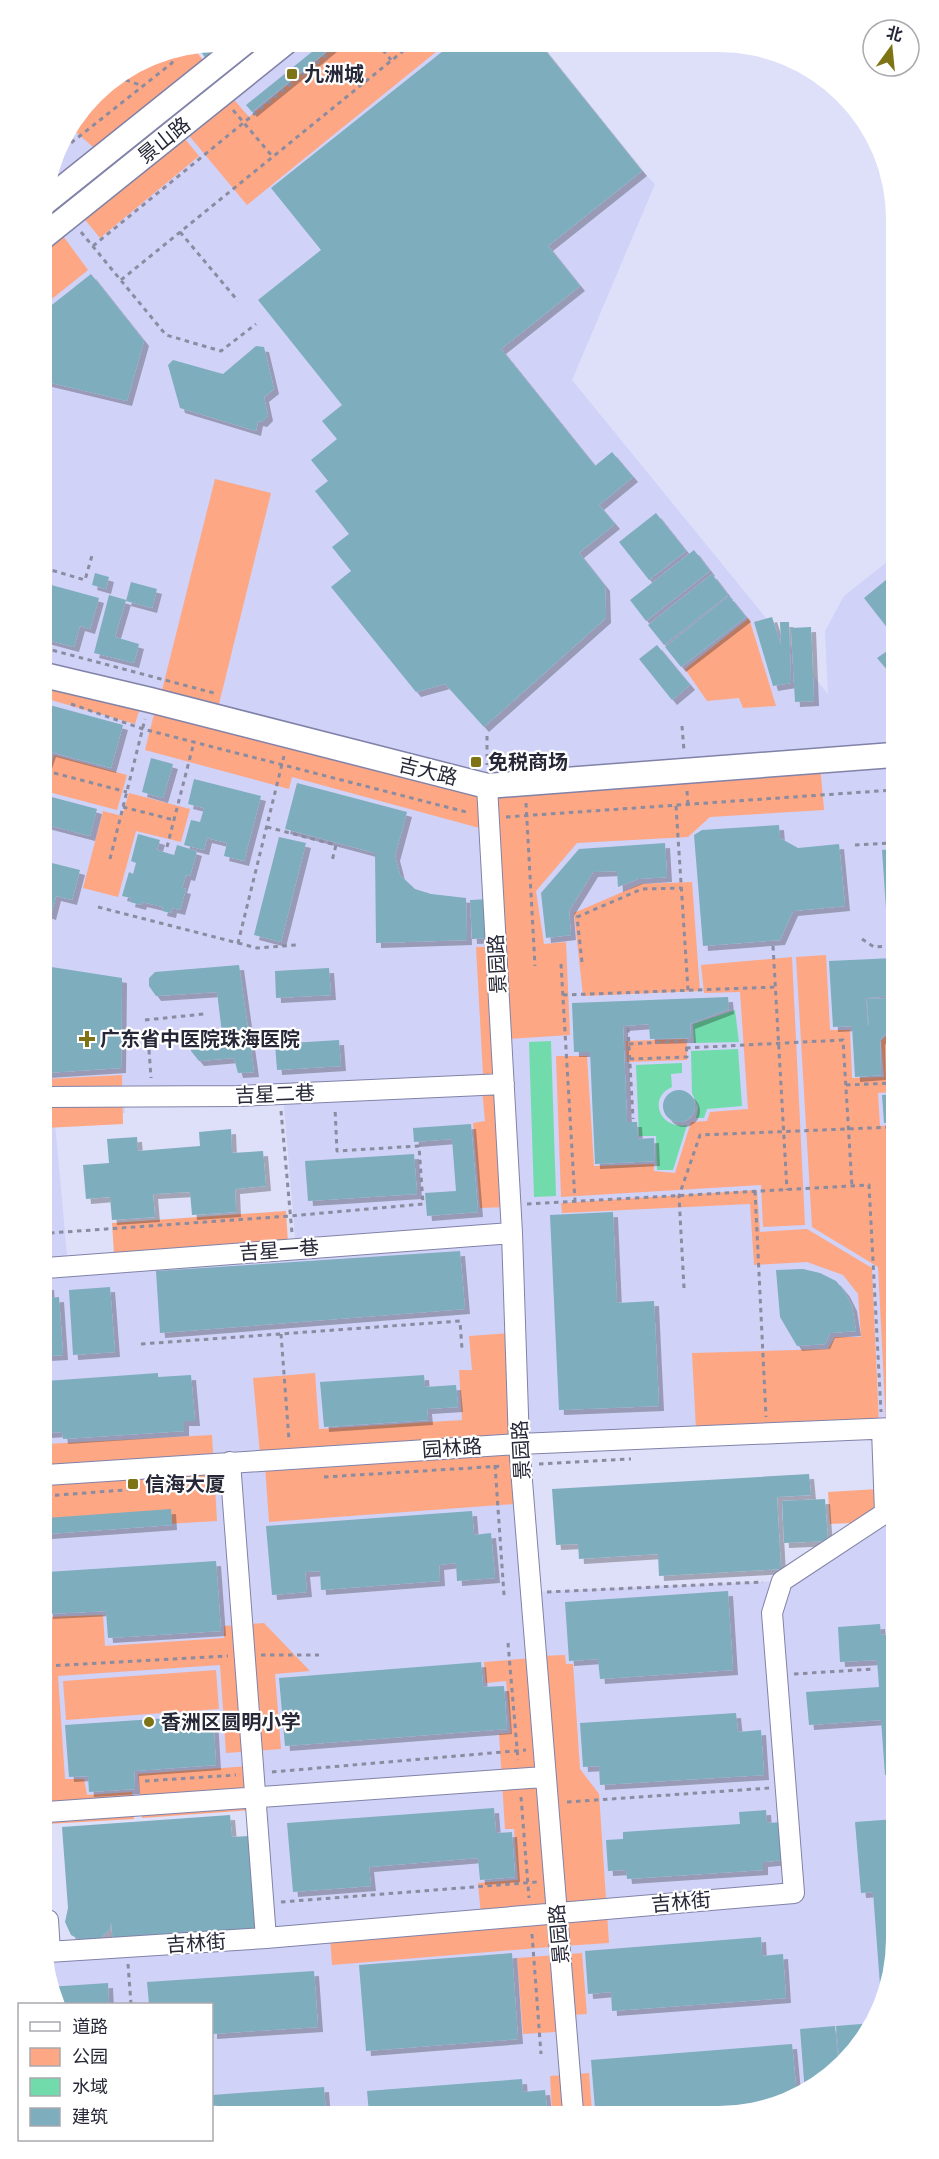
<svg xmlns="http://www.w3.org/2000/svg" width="939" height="2159" viewBox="0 0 939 2159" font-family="'DejaVu Sans','Noto Sans SC',sans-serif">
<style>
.built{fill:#d0d2f8;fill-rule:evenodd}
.green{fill:#fda785}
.water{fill:#72dbac}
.building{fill:#7eadbe;filter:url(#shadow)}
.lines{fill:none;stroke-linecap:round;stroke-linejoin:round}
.minor-casing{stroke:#8182a8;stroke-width:22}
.major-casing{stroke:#8182a8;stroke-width:27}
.path{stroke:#8b8ca0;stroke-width:3;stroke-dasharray:4.5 4.5;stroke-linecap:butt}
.minor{stroke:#fff;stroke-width:20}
.major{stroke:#fff;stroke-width:24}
.poi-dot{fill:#7e7416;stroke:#fff;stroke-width:2}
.labels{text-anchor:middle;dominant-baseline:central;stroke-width:4.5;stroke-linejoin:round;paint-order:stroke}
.poi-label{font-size:20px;font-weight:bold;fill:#272837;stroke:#fff;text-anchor:start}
.street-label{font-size:20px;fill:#272837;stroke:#fff}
</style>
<defs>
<filter id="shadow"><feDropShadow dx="5" dy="5" stdDeviation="0" flood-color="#0004"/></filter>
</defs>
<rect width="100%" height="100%" fill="#dedff8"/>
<path class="built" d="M286 42 540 44 642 171 655 184 572 380 828 694 825 631 844 596 892 558 897 1951 887 1997 860 2048 818 2087 765 2111 212 2114V2004H56L48 1985V1924L49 1951 266 1938 256 1798 47 1811 43 238ZM283 1094 296 1249 68 1266 54 1112 125 1113V1097ZM883 1429 889 1510 782 1581 531 1592 520 1443Z
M102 86 164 107 44 203 60 141Z"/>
<path class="green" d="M338 43H447L247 205 186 132 229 94 249 117Z
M193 47 209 68 100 153 71 128 102 86 152 55Z
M181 134 199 156 100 238 82 216Z
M58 229 88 270 43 306V242Z
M215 479 271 493 219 704 162 690Z
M749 618 776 706 743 708 739 698 707 701 685 669Z
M44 681 141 705 135 724 44 698Z
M155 710 482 791 483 829 292 777 289 789 145 750Z
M54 755 127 775 117 810 45 791Z
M820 764 824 810 710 817 688 837 577 843 536 891 544 944 566 942 570 1035 506 1039 492 791Z
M129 793 190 809 181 842 136 831 118 897 83 888 103 811 122 816Z
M692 882 700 991 583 996 574 913 641 884Z
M476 947H493L507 1207 480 1208 473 1123 485 1121 482 1089 483 1074Z
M826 955 830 1030H850L852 1078 884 1077 881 1041 894 1027V1092L878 1093 880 1126 894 1125 895 1422 886 1423 878 1267 812 1227 796 957Z
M792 957 805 1225 763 1227 761 1185 561 1197 556 1056H587L594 1166 654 1164V1171L675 1173 691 1122 707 1121 710 1112 748 1109 740 992 704 993 701 965Z
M687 1039V1060L627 1062 626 1041Z
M122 1075 123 1124 45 1128V1079Z
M757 1190 760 1232 807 1229 872 1268 879 1425 696 1430 692 1353 828 1349 835 1337H861L858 1294 843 1275 807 1262 754 1265 750 1204 562 1213 561 1203Z
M286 1211 289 1258 115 1269 112 1223Z
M511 1333 515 1441 260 1454 253 1378 315 1373 319 1429 462 1420 459 1370H472L469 1336Z
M212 1435 217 1521 47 1531 46 1444Z
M511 1449 514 1504 269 1522 265 1465Z
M895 1488V1521L830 1524 828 1492Z
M103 1615 105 1646 224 1638V1626L264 1623 310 1671 275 1674 281 1749 226 1753 220 1665 58 1676 65 1779H84L87 1795 132 1792 134 1819 47 1824V1617Z
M565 1655 566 1664H573L580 1769 599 1794 609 1943 563 1946 538 1656Z
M533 1658 553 1909 481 1915 478 1883 518 1880 514 1829H505L499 1734 511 1733 506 1681 486 1683 484 1662Z
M216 1670 219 1709 66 1720 63 1681Z
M249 1766 252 1810 142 1818 138 1774Z
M547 1919 550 1947 332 1965 330 1937Z
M582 1953 587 2014 570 2015 571 2031 523 2034 517 1958Z
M589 2073 592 2112H552L550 2076Z"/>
<path class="water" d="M735 1010 739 1042 694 1043 693 1024Z
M551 1041 556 1196 534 1197 529 1042Z
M738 1049 742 1106 707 1109 704 1118H696L698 1107 692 1093 691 1051Z
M682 1063V1073L671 1074 672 1087C647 1098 660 1130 687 1125L673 1170H657L656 1136H639L636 1065Z"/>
<path class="building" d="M219 42H229L207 60 201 52 213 43Z
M323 43H337L252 112 246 105Z
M453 43 540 44 642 171 548 246 580 286 501 349 595 466 612 452 633 477 599 505 615 524 579 553 605 586 606 618 484 727 445 684 416 692 331 587 351 571 332 547 349 534 315 491 328 481 311 460 337 439 322 421 342 405 258 300 321 250 271 188Z
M91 274 144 341 127 401 43 381V312Z
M256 346 264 347 274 389 264 397 268 416 262 422 258 421 256 431 180 408 168 365 173 360 223 374Z
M656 513 686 551 649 580 619 542Z
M694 550 710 571 646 621 630 600Z
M95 573 109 577 106 589 92 585Z
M712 574 728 595 664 645 648 625Z
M892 575V634L864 598Z
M131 582 157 589 152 608 126 601Z
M44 583 99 598 90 629 80 626 74 647 44 639Z
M109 595 126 600 115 637 139 644 134 663 94 653Z
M729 596 746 617 681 667 665 647Z
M772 617 781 645 780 622H789L791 683 773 686 754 622Z
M811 627 814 701 795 702 791 628Z
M657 645 690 685 672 700 639 659Z
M893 647V677L877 658Z
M46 704 123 725 111 768 51 752 44 773V711Z
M151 758 173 764 163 798 142 792Z
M194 779 261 796 244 861 224 856 227 843 207 838 204 850 184 845 191 820 200 822 204 808 188 804Z
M297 783 407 812 395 856 400 875 415 889 431 894 466 898 467 940 376 943 375 853 285 829Z
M44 795 97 809 90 836 44 824Z
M779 825 780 838 798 848 839 844 845 906 793 911 780 940 703 946 694 835 702 830Z
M138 834 160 840 157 850 174 855 177 845 197 851 190 876 186 875 182 888 186 889 180 910 172 908 171 913 162 911 163 907 142 902 141 905 130 902 131 898 122 896 129 872 133 874 136 863 131 861Z
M279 837 306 843 281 942 254 935Z
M665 843 667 877 638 879 618 887 617 871 593 872 569 911 571 935 546 938 541 893 579 849Z
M893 849V938H888L882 850Z
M44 861 80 870 72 900 56 896 51 915 45 913Z
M490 899 492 938 472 939 470 900Z
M894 958V996L866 998 868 1026H857H869L867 999 894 998V1024L880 1040 881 1075 855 1077 852 1026 833 1027 829 961Z
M239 965 254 1072 238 1073 234 1058 199 1061 191 1051V1043L195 1037 222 1033 217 992 156 996 149 986V978L155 972Z
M45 966 122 978 121 1068 45 1073Z
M329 968 331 995 276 998 275 971Z
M728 997 729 1009 690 1024 691 1038 650 1039 649 1024 623 1026 627 1122H637L638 1139 654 1138 655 1161 595 1164 590 1052H574L572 1003Z
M339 1040 341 1066 277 1070 275 1044Z
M663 1106a16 16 0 1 1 32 0a16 16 0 1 1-32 0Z
M894 1094V1123H884L882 1095Z
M471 1124 478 1212 427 1216 425 1193 456 1191 452 1139 414 1142 413 1128Z
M231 1129 232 1153 263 1151 266 1186 235 1189 236 1212 192 1215 190 1192 153 1194 155 1217 112 1220 110 1197 86 1199 83 1165 109 1163 107 1139 137 1137 138 1151 200 1146 199 1132Z
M414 1154 417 1194 308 1201 305 1161Z
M613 1212 617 1303 654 1301 659 1406 559 1410 550 1215Z
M460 1251 465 1309 160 1333 156 1271Z
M803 1269 820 1273 836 1281 845 1292 852 1306 856 1331 830 1333 825 1344 797 1346 780 1317 776 1270Z
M46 1285H49L50 1298 59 1297 63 1355 46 1356Z
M110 1287 115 1352 73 1355 69 1290Z
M158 1373V1377L191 1375 195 1421H184V1431L63 1439 62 1432 46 1433V1381Z
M424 1375 425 1387 456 1385 458 1407 427 1409 428 1420 324 1427 320 1382Z
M809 1474 811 1495 777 1497 781 1569 659 1576 658 1554 579 1559 578 1544 556 1545 552 1489Z
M825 1499 828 1541 784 1543 782 1501Z
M171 1509 172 1525 47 1534 46 1518Z
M472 1511 474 1535 491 1533 495 1578 457 1581 456 1563 439 1565 440 1581 321 1590 320 1571 305 1572 307 1592 272 1595 266 1526Z
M216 1561 221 1631 108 1638 106 1611 48 1614 47 1572Z
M728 1591 733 1670 600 1679 598 1659 569 1661 565 1602Z
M880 1624 881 1635 896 1634V1774L885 1775 881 1720 809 1725 806 1692 879 1687 877 1660 840 1662 838 1627Z
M481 1662 483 1687 504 1686 507 1729 285 1746 279 1678Z
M736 1713 738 1732 761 1730 764 1775 600 1785 599 1766 583 1767 580 1723Z
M213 1715 216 1765 134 1771 135 1789 89 1792 88 1776 69 1777 65 1725Z
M494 1808 496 1833 512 1832 515 1877 480 1880 478 1858 369 1867 371 1886 293 1892 287 1823Z
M766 1810 767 1823 783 1822 785 1860 763 1862V1870L627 1879 626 1870 608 1871 606 1840 623 1839V1832L740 1824 739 1812Z
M230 1815 232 1837 249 1836 256 1933 113 1943 111 1922 110 1929 99 1940 84 1942 71 1935 65 1922 68 1908 62 1827Z
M896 1819 897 1951 890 1985H880L873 1892 861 1893 855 1822Z
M761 1937 762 1956 783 1954 786 1998 612 2011 611 1992 588 1994 585 1951Z
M512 1953 518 2039 366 2051 359 1965Z
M314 1971 318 2027 212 2034V2004H149L147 1982Z
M108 1983 109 2004H56L48 1987Z
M874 2023 860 2048 840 2067 836 2026Z
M835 2026 839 2068 818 2087 805 2093 800 2029Z
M792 2044 797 2097 770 2109 743 2111 619 2112V2107L595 2109 591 2060Z
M522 2079 523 2092 545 2090 547 2109 525 2112 369 2113 367 2091Z
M324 2087 326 2113 212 2114V2095Z"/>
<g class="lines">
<g class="minor-casing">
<path id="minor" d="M487 786 512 1233 519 1444 573 2112
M45 1097 238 1096 504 1084
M46 1268 512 1233
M230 1462 266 1938
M46 1475 519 1444 894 1428
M47 1812 544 1777
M48 1920 50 1952
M48 1952 266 1938 794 1893 772 1613 782 1581 885 1513 882 1429"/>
</g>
<g class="major-casing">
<path id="major" d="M44 203 245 42
M43 237 286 42
M44 675 150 700 487 786 893 755"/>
</g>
<path class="path" d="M377 43 391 60
M305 49 313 43
M117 77 143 86
M233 110 272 156
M57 154 172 63 176 51
M81 232 166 335 221 351 256 324
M180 232 238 301
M93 246 341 43
M121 280 413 43
M44 568 85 580 93 552
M44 648 214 693
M71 704 143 729 470 813
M682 726 684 751
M487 736V765
M54 773 127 792
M687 791 688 805
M526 803 535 966
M676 806 688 990
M123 807 174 820
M506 817 893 790
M267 827 336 845 332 861
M855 845 893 843
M167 847 194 742
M110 859 145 719
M98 907 238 943 284 756
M862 939 874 947 893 946
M238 943 257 948 296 945
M773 946 787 1190
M582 962 577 917 642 889 681 888
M561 964 575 1201
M563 995 776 987
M145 1020 204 1014
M628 1028 633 1119
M629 1044 686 1041 687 1057 630 1059
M686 1048 843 1040 852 1186
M149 1050 151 1078
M846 1085 894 1083
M281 1111 292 1233
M755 1191 766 1417
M527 1204 869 1185 881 1412
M50 1233 290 1216 423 1204 419 1146 337 1151 335 1108
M684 1288 679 1196 700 1135 894 1127
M281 1334 289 1440
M141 1344 460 1321 462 1349
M539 1464 631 1459
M495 1465 504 1595
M324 1477 503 1466
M46 1496 137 1489
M547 1592 763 1582
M891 1604 896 1606
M508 1643 518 1760
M261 1655H319
M47 1666 228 1656
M794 1674 874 1669
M272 1772 526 1750
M145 1781 236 1775
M521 1797 529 1898
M567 1802 770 1788
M281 1902 537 1882
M532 1934 541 2054
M128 1964 131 2004"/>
<use href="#minor" class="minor"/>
<use href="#major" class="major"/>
</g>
<g class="poi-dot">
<rect x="286" y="68" width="12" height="12" rx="3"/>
<rect x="470" y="756" width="12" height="12" rx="3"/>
<path d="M84 1030h6v6h6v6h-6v6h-6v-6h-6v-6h6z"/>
<rect x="127" y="1478" width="12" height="12" rx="3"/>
<circle cx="149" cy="1722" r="6"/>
</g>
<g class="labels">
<g class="poi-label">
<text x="304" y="74">九洲城</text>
<text x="488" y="762">免税商场</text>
<text x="100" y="1039">广东省中医院珠海医院</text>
<text x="145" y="1484">信海大厦</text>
<text x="161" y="1722">香洲区圆明小学</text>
</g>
<g class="street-label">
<text transform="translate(164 140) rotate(-39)">景山路</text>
<text transform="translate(428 771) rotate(14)">吉大路</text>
<text transform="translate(497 964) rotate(-93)">景园路</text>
<text transform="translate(275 1094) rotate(-2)">吉星二巷</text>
<text transform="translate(279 1250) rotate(-4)">吉星一巷</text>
<text transform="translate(452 1448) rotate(-4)">园林路</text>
<text transform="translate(521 1450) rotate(-93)">景园路</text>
<text transform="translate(681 1902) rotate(-5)">吉林街</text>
<text transform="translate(559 1934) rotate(-95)">景园路</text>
<text transform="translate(196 1943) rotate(-4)">吉林街</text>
</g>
</g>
<path d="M0 0H939V2159H0ZM219 52H719A167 167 0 0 1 886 219V1939A167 167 0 0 1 719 2106H219A167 167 0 0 1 52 1939V219A167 167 0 0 1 219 52Z" fill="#fff" fill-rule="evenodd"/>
<rect x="18" y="2003" width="195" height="138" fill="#ffffff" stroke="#a9a9af" stroke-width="1.5"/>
<rect x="30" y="2022" width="30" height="9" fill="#ffffff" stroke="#a9a9af" stroke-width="1.5"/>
<text x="72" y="2033" font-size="18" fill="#272837">道路</text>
<rect x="30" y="2048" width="30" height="18" fill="#fda785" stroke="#a9a9af" stroke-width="1.5"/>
<text x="72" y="2063" font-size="18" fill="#272837">公园</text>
<rect x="30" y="2078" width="30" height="18" fill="#72dbac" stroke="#a9a9af" stroke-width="1.5"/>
<text x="72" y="2093" font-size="18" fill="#272837">水域</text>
<rect x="30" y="2108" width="30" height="18" fill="#7eadbe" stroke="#a9a9af" stroke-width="1.5"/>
<text x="72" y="2123" font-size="18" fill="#272837">建筑</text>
<g transform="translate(891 48) rotate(15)"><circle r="28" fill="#ffffff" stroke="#a9a9af" stroke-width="1.5"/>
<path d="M0-4.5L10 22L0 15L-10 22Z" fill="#7e7416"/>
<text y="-9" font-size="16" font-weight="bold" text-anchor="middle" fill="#272837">北</text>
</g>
</svg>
